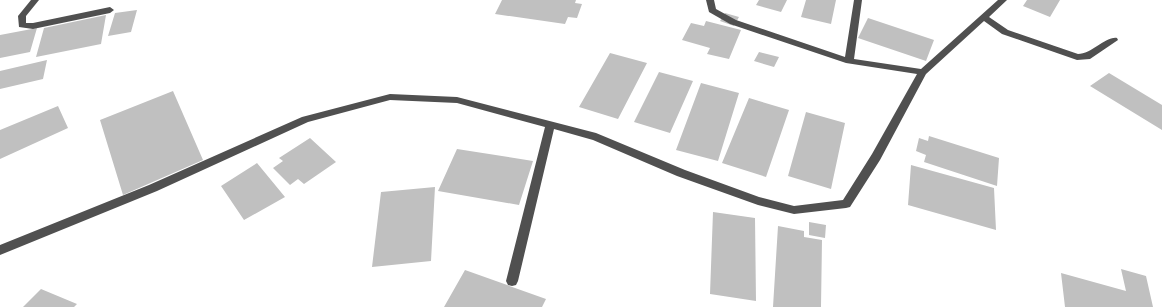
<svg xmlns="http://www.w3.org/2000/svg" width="1162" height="307" viewBox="0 0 1162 307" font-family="'Varela Round',sans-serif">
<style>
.building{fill:#c0c0c0}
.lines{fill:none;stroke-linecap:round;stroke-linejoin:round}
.minor{fill:#505050;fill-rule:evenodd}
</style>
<rect width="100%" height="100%" fill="#fff"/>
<path class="building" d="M502 0H576L575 3 582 4 577 18 568 17 565 24 495 14Z
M759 0H787L781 12 756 5Z
M806 0H836L831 24 801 17Z
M1027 0H1060L1050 17 1023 6Z
M137 10 131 32 108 36 115 13Z
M725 13 739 17 734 26 720 21Z
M106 15 101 44 36 57 44 28Z
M868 18 934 40 926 61 858 38Z
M706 21 741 30 729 59 707 54 710 48 682 40 691 23 704 26Z
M37 28 30 52 0 58V35Z
M759 52 779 57 774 67 754 61Z
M610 53 647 63 618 119 579 107Z
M47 60 43 79 0 89V71Z
M659 72 693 81 670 133 634 122Z
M1109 73 1162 105V130L1090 86Z
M701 83 739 93 718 161 676 150Z
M173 91 203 160 123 195 100 120Z
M749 98 789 110 766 177 722 163Z
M58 106 68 128 0 159V130Z
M806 112 845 123 831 189 788 176Z
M929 136 999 158 997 186 924 162 926 155 916 151 919 138 928 141Z
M310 138 336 162 304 184 298 179 290 185 273 168 283 161 279 158Z
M457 149 533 161 519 205 438 191Z
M257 163 285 197 244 220 221 186Z
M911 165 994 188 996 230 908 205Z
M435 187 431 261 372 267 381 192Z
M713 212 755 218 756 301 710 294Z
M809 222 826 225 825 238 809 235Z
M778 226 804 231V237L822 240 821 307H773Z
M1121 269 1146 276 1153 307H1065L1061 273 1126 291Z
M465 270 546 299 542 307H444Z
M41 289 77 304 74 307H23Z"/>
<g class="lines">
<path class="minor" d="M31 0H39L26 16V23H33L110 7 114 10 110 13 33 29 19 27 18 16Z
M706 0H714L716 9 736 20 845 57 854 0H862L854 59 921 69 998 0H1007L989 17 1008 30 1078 54C1092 54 1106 36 1117 38L1118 40 1090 59 1077 60 1002 34 984 21 926 74 880 160 850 207 846 208 794 214 758 205 677 176 593 140 554 129 518 281 516 285 512 286 508 285 506 281 545 127 457 103 390 100 308 122 157 191 0 255V245L149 185 302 117 390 94 457 97 596 133 685 170 759 197 794 206 843 200 872 154 917 74 846 63 730 24 709 12Z"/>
</g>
</svg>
